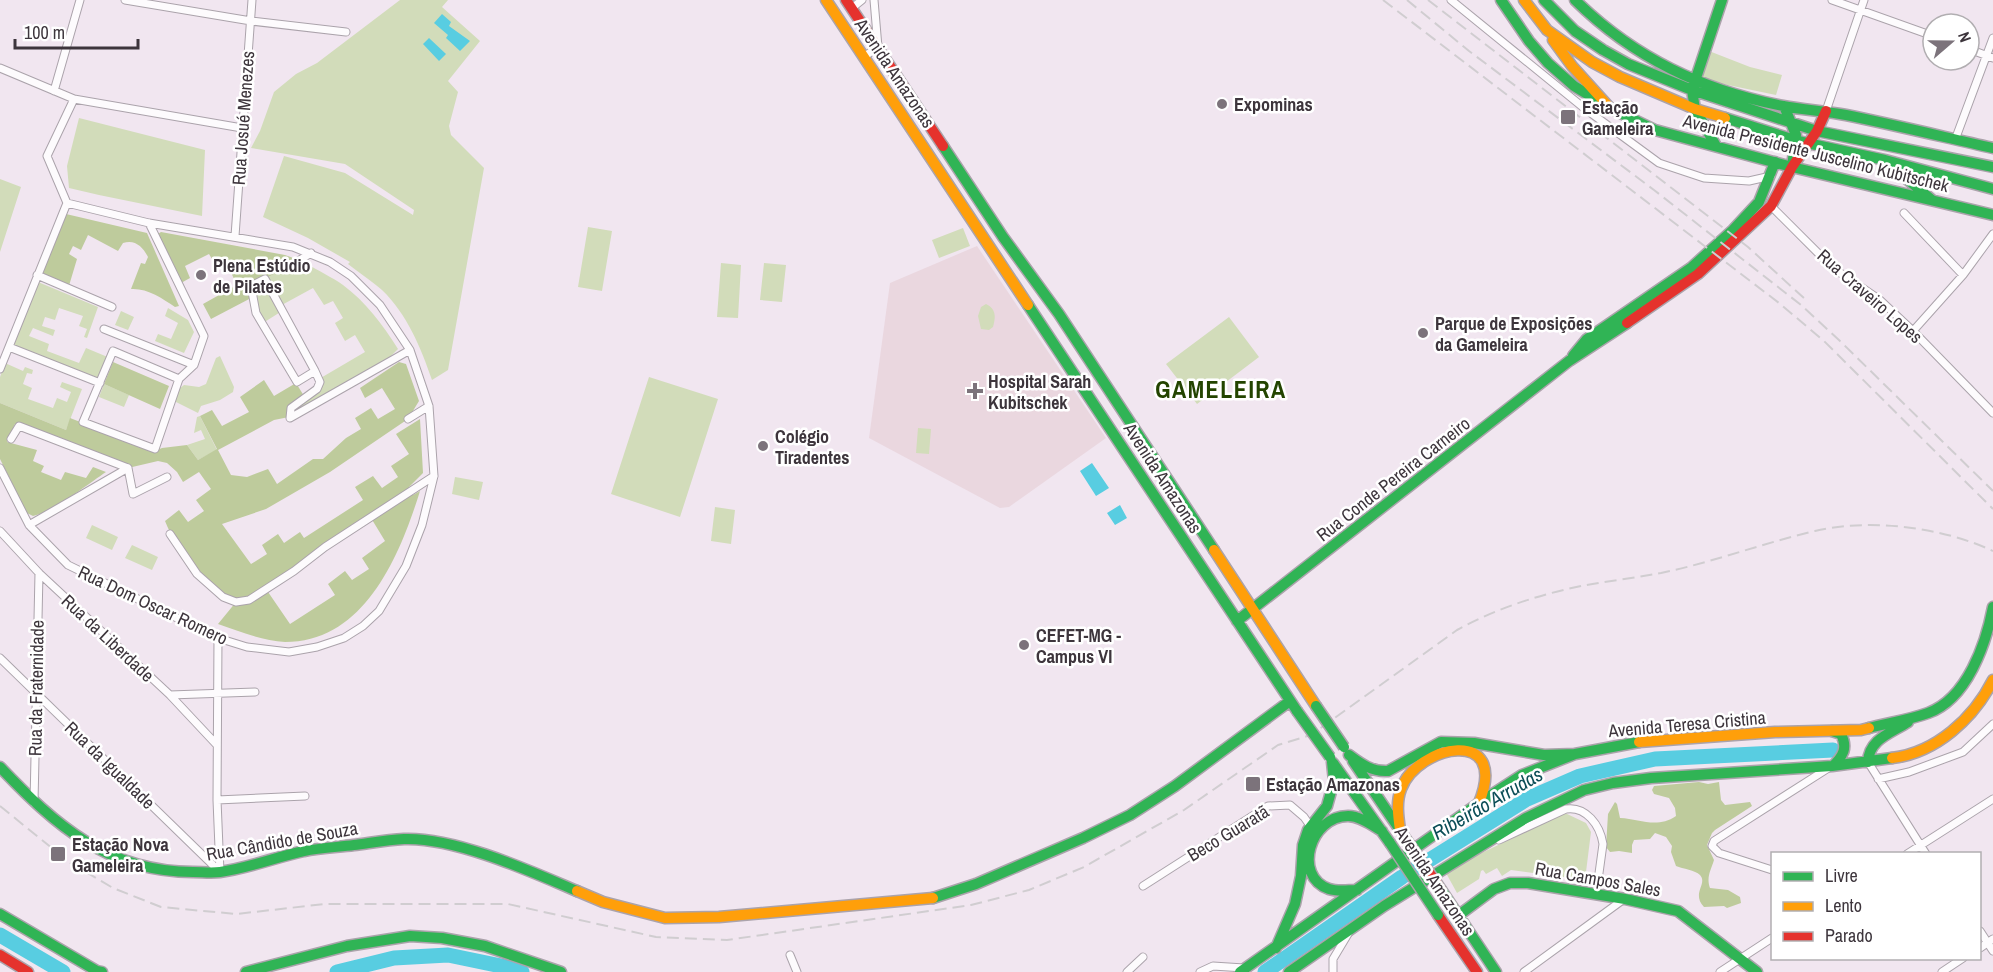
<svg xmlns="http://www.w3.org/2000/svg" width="1993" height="972" viewBox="0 0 1993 972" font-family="'Archivo Narrow',sans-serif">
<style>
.medical{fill:#ead7df}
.green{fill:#d2dcba}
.forest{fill:#becb9c;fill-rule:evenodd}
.water{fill:#58cde1}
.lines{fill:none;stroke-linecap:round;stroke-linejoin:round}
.river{stroke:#58cde1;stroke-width:15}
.street-casing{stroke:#aba3ab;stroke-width:9}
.fast-casing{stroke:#aba3ab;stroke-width:13}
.slow-casing{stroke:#aba3ab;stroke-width:13}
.jam-casing{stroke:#aba3ab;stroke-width:13}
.street{stroke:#fdfbfd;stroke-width:7}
.fast{stroke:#30b455;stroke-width:10}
.slow{stroke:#ff9f0a;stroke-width:10}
.jam{stroke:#e5322d;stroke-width:10}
.rail{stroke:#d0cdd0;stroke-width:2;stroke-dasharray:12 6;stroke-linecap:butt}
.fast-bridge-casing{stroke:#aba3ab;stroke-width:13;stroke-linecap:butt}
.jam-bridge-casing{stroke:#aba3ab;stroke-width:13;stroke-linecap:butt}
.fast-bridge{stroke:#30b455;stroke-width:10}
.jam-bridge{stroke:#e5322d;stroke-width:10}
.poi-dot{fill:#7c737b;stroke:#fff;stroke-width:2}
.labels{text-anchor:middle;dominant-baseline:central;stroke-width:5;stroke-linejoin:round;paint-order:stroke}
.street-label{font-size:18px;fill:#3d353c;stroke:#fff}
.poi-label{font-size:18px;font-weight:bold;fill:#3d353c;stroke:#fff;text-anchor:start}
.water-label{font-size:20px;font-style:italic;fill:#0c4e57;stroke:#fff}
.district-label{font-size:24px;font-weight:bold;letter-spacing:1.5px;fill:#234400;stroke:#fff}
</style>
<rect width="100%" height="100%" fill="#f1e6f0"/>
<path class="medical" d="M977 246 1106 438 1009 507 1000 508 869 438 890 283Z"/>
<path class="green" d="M400 0H448L442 7 480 41 448 81 458 92 449 126 451 135 484 168 448 370 432 380C421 348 407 314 382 290 372 281 359 273 348 264L350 262 308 238 263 217 284 156 345 173 413 215 414 210 345 164 251 148 260 131 274 92 296 74 317 63Z
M1709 51 1750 67 1782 75 1776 95 1699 79Z
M79 118 205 150 202 216 99 195 69 188 67 166Z
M0 179 21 187 0 252Z
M588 227 612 231 602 291 578 287Z
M963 228 970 246 939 258 932 240Z
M295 263 299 267 306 263C318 271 332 277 343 285 366 302 383 325 398 349L390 357 392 361 290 418V408L317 389 319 379 365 352 355 335 345 341 335 323 343 318 333 301 324 305 313 288 280 306 282 311 263 323 251 286Z
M721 263 741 265 738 318 717 317Z
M764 263 786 265 782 302 760 300Z
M38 282 98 307 87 338 84 337 87 329 79 326 83 316 59 308 55 320 45 317 42 326 55 330 53 336 33 328 29 336 49 344 47 351 79 363 86 348 110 358 100 383 21 352V348L13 344Z
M986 304C996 309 996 316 993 327L989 330 981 329 978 316 981 307Z
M168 308 188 320 194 332 184 353 155 341 158 334 171 339 178 323 165 316Z
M121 311 134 317 128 330 115 325Z
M1229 317 1259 357 1197 404 1166 364Z
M220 356 234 387 233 392 220 400 201 406 198 413 174 401 175 392 184 385 199 387 206 384 216 358Z
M5 363 23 371 25 367 33 370 32 374 27 373 23 384 32 388 28 399 53 408 57 398 67 402 71 392 60 387 62 382 82 389 66 430 0 403V377Z
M649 377 718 399 680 517 611 494Z
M104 384 129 395 124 407 99 397Z
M200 416 217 450 198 460 187 445 205 439 201 430 194 433 197 417Z
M918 428 931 429 929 454 916 453Z
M455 477 483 482 479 500 452 494Z
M715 507 735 510 731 544 711 541Z
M92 525 118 537 112 550 86 538Z
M132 545 158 557 152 570 125 558Z
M1565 813 1586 823 1591 832 1585 880 1511 870 1502 876 1497 868 1486 874 1483 870 1481 871 1479 879 1457 893 1446 873 1471 858Z"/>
<path class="forest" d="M66 214 147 233 179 306 175 307C162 298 147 288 131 289L141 263 145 264 148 257C143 247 135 239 123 243L118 251 88 235 81 250 73 246 69 254 77 259 68 289 41 276Z
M161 232 285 255 296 259 295 263 251 286 253 297 211 319 203 304 237 285 225 260 215 264 209 254 185 266 190 278 181 283 158 234Z
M113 362 169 386 160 409 104 384Z
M399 362 406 364 419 401 408 419 330 472 266 509 222 524 251 564 267 554 262 545 278 534 284 543 300 532 304 538 363 500 355 487 373 476 382 488 398 477 391 466 409 454 396 434 420 419 423 473 409 487 413 495 420 491C400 555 365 642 285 642 262 641 239 631 218 624L236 602C203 590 178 552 165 521L179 510 188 522 204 511 196 500 211 489 199 472 183 482 177 472 167 463 158 461 128 468 15 424 7 442 37 450 33 461 44 466 41 472 61 480 65 472 86 478 93 467 106 472C88 484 53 512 33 516L27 513 0 459V403L66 430 70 418 155 451 162 448 187 445 198 460 217 449 200 416 212 410 222 426 249 412 240 397 264 380 274 396 296 383 304 396 289 417 274 420 218 450 231 475 247 477 268 469 277 484 313 459H323L346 438 361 429 355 418 371 408 378 419 395 409 382 388 365 398 360 388ZM371 518 385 541 362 558 369 569 352 580 345 571 328 584 335 595 290 624 266 589Z
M1699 782 1708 784 1719 782 1721 800 1725 805 1750 802 1752 806 1715 830 1712 833 1707 845 1714 860C1711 870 1706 877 1710 888L1728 890 1740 897 1741 903 1727 908 1724 906 1704 907C1691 893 1708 884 1700 875 1695 870 1683 869 1676 866L1671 852 1672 846 1666 837 1655 833 1650 839 1634 840 1632 845V853L1619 851 1610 852 1606 847 1608 814 1615 802 1617 804 1620 818C1640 819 1657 829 1676 816L1675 808 1669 798 1654 794 1652 790 1654 786Z"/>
<path class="water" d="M442 14 451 22 449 26 470 41 460 51 446 38 448 35 434 23Z
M429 38 446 54 439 61 423 44Z
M1092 463 1109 488 1096 496 1080 471Z
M1120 505 1127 518 1115 525 1107 513Z"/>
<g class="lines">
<path class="river" d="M0 935 63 972
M337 972 394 958 448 955 511 968 522 972
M1265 972 1402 877 1527 799 1580 776 1655 759 1833 750"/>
<g class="street-casing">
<path id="street" d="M125 0 251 21 346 32
M1451 0 1584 108 1659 163 1704 178 1749 181 1771 176
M1832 0 1933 36
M852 8 862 0
M1969 49 1993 58
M865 56 878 47 874 0
M0 68 74 99 242 128
M54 91 80 0
M1826 111 1864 0
M1955 140 1993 38
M67 203 47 156 74 99
M1771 206 1833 268 1880 300 1913 331 1993 413
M1904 213 1963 275
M149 223 204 336 194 365 179 379 113 351 83 422 155 449 179 379
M235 236 252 0
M295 263 311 253
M37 275 112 307
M104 329 194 365
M1913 331 1963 275 1993 234
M9 347 100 383
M0 369 67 203
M315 371 297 382 256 313 251 286 265 279 315 371 320 382 317 389 291 408 290 418 410 350
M408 419 429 406
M11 439 19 426 128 468
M0 468 29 525 68 565 218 638 247 647 289 652 317 647 344 638 363 626 379 611 406 566 422 525 434 476 429 406 410 350 380 305 351 276 330 262 293 247 149 223 67 203
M29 525 128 468 133 494 167 477
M0 531 39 573 170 695 216 744
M170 534 197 574 223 597 236 602 249 600 294 571 325 547 434 476
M218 638 217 800 220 872
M0 658 220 872
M170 695 255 692
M1868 762 1926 854
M1878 779 1909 772 1963 752 1993 724
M217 800 305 796
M34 803 39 573
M1499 840 1566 809C1586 806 1600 825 1603 844L1596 895
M1907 854 1993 799
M1772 870 1719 853 1712 846 1714 841 1830 767
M1143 886 1268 806 1290 805 1304 817 1311 827
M1980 931 1993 951
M1980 948 1993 939
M790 955 797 972
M1127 972 1143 957
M1200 972 1213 966 1244 968
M1333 972V959L1348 934
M1524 972 1624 899
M1720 972 1772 938
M1942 972 1963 958"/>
</g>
<g class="fast-casing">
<path id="fast" d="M1501 0 1529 41 1548 63 1574 86 1610 108 1655 130 1792 167 1993 215
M1544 0 1575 31 1603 50 1628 64 1692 90 1817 131 1993 167
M1575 0C1634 58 1702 90 1783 106 1804 110 1825 111 1846 115 1895 125 1944 137 1993 148
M1784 106 1796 135 1792 167
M1725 118 1798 141 1885 160 1993 189
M943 146 1003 237 1059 314 1214 550
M1716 146 1695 109 1692 90 1722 0
M1889 164 1932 200
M1028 305 1297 711
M1573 356 1587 339 1692 267 1733 230 1759 202 1775 162
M1237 621 1569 361 1627 323
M1869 728C1888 723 1909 720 1928 713 1967 699 1986 644 1993 607
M1832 731 1841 734C1848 748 1843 756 1833 766
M1349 755C1361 764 1372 772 1388 771L1441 742 1474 743 1544 755 1575 754
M1353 761 1398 827
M1868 762C1869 739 1891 733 1908 722
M1333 763 1390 843
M0 767C55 825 108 872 193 872 202 872 212 873 220 872 249 868 276 857 304 851 321 848 338 847 354 845 370 843 387 840 404 839 455 837 530 871 577 891
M1357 890C1348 890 1338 892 1329 889 1292 876 1310 816 1348 816 1360 816 1372 825 1382 831
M1442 891 1496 972
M933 898 976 884 1083 838 1130 815 1175 786 1290 701
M0 914 97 971 102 972
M1459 915 1494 889 1510 883H1528L1625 899 1678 911 1757 972
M1276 948 1295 904 1301 876 1303 845 1308 830 1327 806 1334 781 1332 762
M246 972 347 946 410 936 442 938 485 946 561 972
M1240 972 1479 803 1522 775 1575 754 1639 742
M1289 972 1384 906 1526 818 1584 790 1613 783 1651 778 1832 766 1892 758"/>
</g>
<g class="slow-casing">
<path id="slow" d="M826 0 1028 305
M1524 0 1547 30 1592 62 1620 77 1695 109 1725 118
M1553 40 1572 66 1610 108
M1214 550 1316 706
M1639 742 1775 732 1861 730 1869 728
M1892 758C1936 753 1974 718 1993 680
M1400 830C1398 816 1396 802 1401 789 1417 745 1510 725 1479 803
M577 891 603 902 665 918 719 917 933 898"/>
</g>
<g class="jam-casing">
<path id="jam" d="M846 0 943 146
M1627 323 1698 274 1771 206 1792 167 1817 131 1826 111
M1438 915 1477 972
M0 955 28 972"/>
</g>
<use href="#street" class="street"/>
<use href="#fast" class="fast"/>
<use href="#slow" class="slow"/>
<use href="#jam" class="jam"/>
<path class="rail" d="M1383 0 1779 303 1824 341 1993 509
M1407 0 1469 51 1654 190 1801 305 1840 341 1993 491
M1428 0 1748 247 1806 300
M0 806 69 862 113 888 161 907 236 914 325 904H508L656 937 727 940 971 905 1029 890 1084 867 1184 810 1278 745 1311 735 1457 630C1495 609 1538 595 1581 586 1607 581 1635 578 1661 573 1714 562 1763 543 1815 531 1870 518 1942 527 1993 551"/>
<g class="fast-bridge-casing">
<path id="fast-bridge" d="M1316 706 1344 747
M1297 711 1330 757
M1390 843 1438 915"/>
</g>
<g class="jam-bridge-casing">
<path id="jam-bridge" d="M1403 835 1442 891"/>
</g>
<use href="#fast-bridge" class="fast-bridge"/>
<use href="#jam-bridge" class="jam-bridge"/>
</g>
<g class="poi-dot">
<circle cx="1222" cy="104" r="6"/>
<rect x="1560" y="109" width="16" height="16" rx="3"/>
<circle cx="201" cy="275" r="6"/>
<circle cx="1423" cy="333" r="6"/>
<path d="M972 382h6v6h6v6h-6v6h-6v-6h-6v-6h6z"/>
<circle cx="763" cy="446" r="6"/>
<circle cx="1024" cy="645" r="6"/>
<rect x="1245" y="776" width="16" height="16" rx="3"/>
<rect x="50" y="846" width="16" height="16" rx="3"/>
</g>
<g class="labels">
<g class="street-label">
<text transform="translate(895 73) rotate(56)">Avenida Amazonas</text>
<text transform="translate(243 118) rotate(-86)">Rua Josué Menezes</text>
<text transform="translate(1816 153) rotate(14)">Avenida Presidente Juscelino Kubitschek</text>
<text transform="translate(1870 296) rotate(41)">Rua Craveiro Lopes</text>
<text transform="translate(1163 478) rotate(57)">Avenida Amazonas</text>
<text transform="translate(1393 479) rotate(-38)">Rua Conde Pereira Carneiro</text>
<text transform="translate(153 605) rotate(25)">Rua Dom Oscar Romero</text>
<text transform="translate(108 638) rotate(43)">Rua da Liberdade</text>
<text transform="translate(36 688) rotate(-89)">Rua da Fraternidade</text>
<text transform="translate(1687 724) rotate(-5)">Avenida Teresa Cristina</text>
<text transform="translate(110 765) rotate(44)">Rua da Igualdade</text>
<text transform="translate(1228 833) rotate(-31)">Beco Guaratã</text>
<text transform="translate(282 841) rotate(-10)">Rua Cândido de Souza</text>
<text transform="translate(1598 879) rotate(10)">Rua Campos Sales</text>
<text transform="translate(1435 881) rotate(56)">Avenida Amazonas</text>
</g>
<g class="poi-label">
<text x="1234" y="104">Expominas</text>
<text x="1582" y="107">Estação<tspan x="1582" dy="21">Gameleira</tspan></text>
<text x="213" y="265">Plena Estúdio<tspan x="213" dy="21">de Pilates</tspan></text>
<text x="1435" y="323">Parque de Exposições<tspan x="1435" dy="21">da Gameleira</tspan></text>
<text x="988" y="381">Hospital Sarah<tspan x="988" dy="21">Kubitschek</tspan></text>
<text x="775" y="436">Colégio<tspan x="775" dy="21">Tiradentes</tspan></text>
<text x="1036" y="635">CEFET-MG -<tspan x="1036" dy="21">Campus VI</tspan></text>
<text x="1266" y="784">Estação Amazonas</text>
<text x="72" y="844">Estação Nova<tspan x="72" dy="21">Gameleira</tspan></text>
</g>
<g class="water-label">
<text transform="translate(1487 803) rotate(-30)">Ribeirão Arrudas</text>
</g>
<g class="district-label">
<text x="1221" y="389">GAMELEIRA</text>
</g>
</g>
<rect x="1771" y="852" width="210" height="108" fill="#ffffff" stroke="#b1aeb1" stroke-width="1.5"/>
<rect x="1783" y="872" width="30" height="9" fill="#30b455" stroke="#b1aeb1" stroke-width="1.5"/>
<text x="1825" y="882" font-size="18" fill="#3d353c">Livre</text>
<rect x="1783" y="902" width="30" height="9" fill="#ff9f0a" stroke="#b1aeb1" stroke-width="1.5"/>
<text x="1825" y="912" font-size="18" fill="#3d353c">Lento</text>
<rect x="1783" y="932" width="30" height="9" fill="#e5322d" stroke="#b1aeb1" stroke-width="1.5"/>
<text x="1825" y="942" font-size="18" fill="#3d353c">Parado</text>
<g transform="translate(1951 42) rotate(70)"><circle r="28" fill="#ffffff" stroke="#b1aeb1" stroke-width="1.5"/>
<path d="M0-4.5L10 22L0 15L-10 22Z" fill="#7c737b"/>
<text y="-9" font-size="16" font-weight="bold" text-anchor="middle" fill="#3d353c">N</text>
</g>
<path d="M15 39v9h123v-9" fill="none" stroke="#3d353c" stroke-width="3"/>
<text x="24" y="39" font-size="18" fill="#3d353c" stroke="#ffffff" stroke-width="4.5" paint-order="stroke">100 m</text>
</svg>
